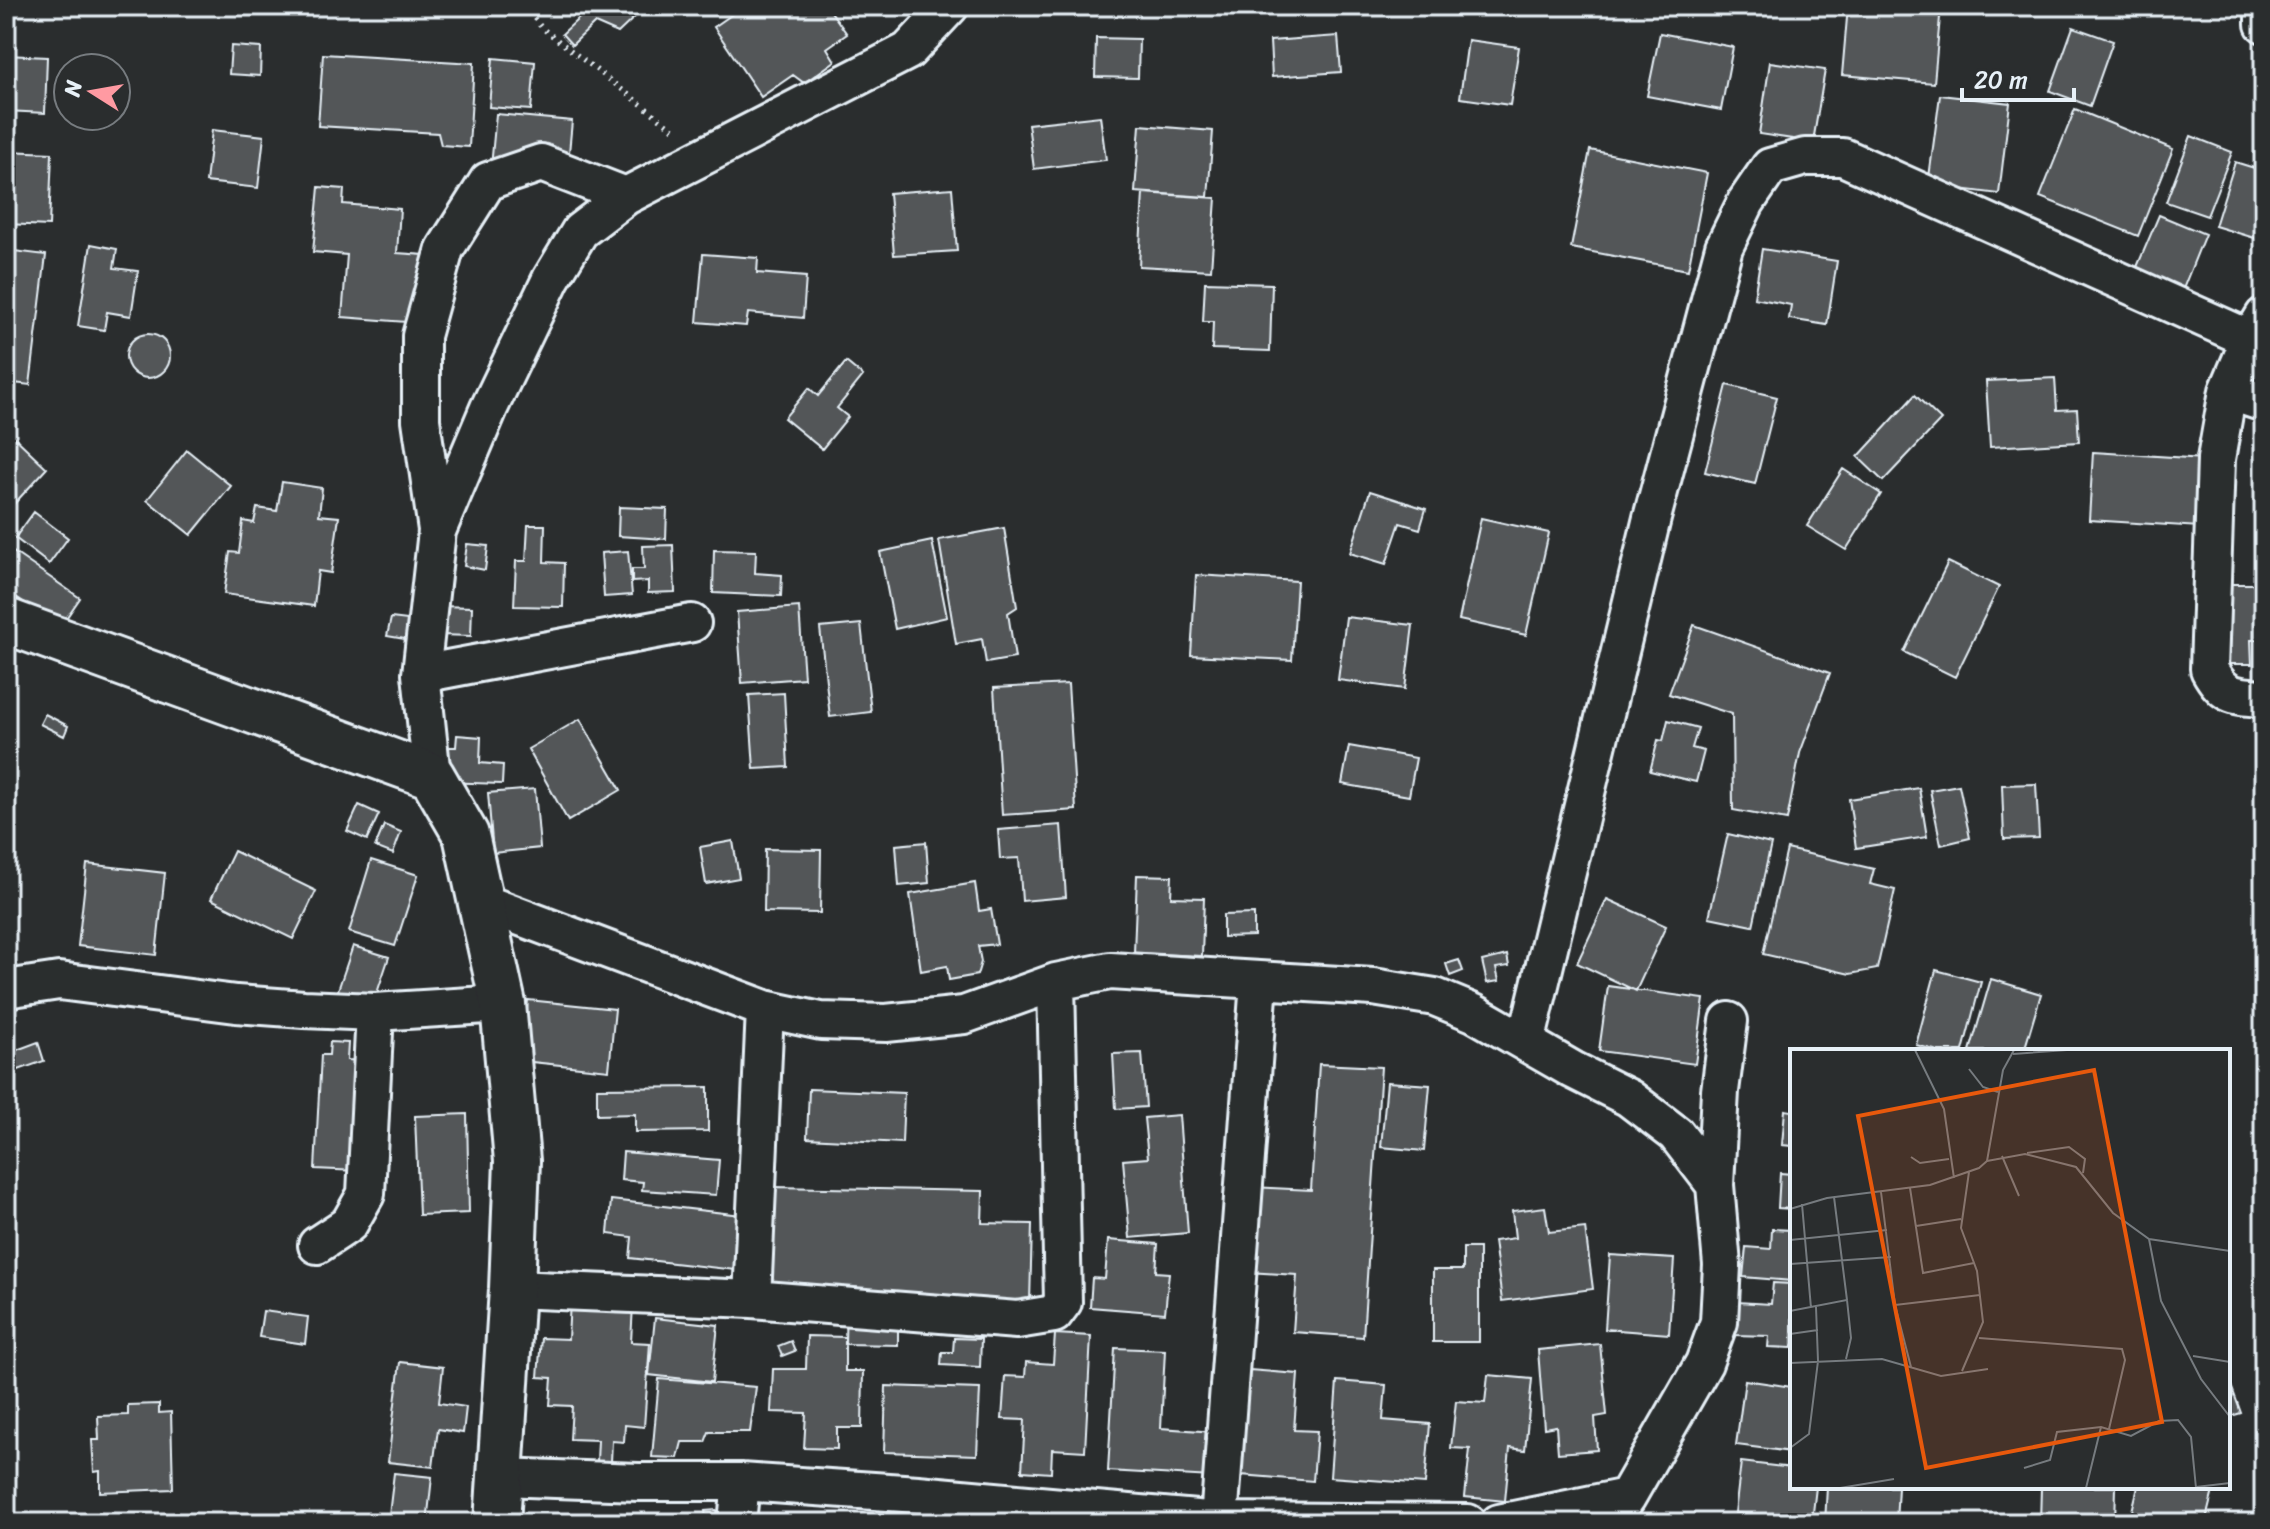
<svg xmlns="http://www.w3.org/2000/svg" width="2270" height="1529" viewBox="0 0 2270 1529" font-family="Sriracha,sans-serif">
<style>
.building{fill:#535759;stroke:#e8f1f8;stroke-width:2}
.lines{fill:none;stroke-linecap:round;stroke-linejoin:round}
.street-casing{stroke:#e8f1f8;stroke-width:42}
.secondary-casing{stroke:#e8f1f8;stroke-width:50}
.path{stroke:#e8f1f8;stroke-width:5;stroke-dasharray:2 6;stroke-linecap:butt}
.street{stroke:#2a2d2e;stroke-width:36}
.secondary{stroke:#2a2d2e;stroke-width:44}
.inset-road{fill:none;stroke:#767b7f;stroke-width:2}
.view{fill:#e8590c;fill-opacity:0.15;stroke:#e8590c;stroke-width:4}
.inset-edge{fill:none;stroke:#e8f1f8;stroke-width:4}
</style>
<rect width="100%" height="100%" fill="#2a2d2e"/>
<filter id="ink" filterUnits="userSpaceOnUse"><feTurbulence type="fractalNoise" baseFrequency=".0125" numOctaves="2"/><feDisplacementMap in="SourceGraphic" scale="16" xChannelSelector="R" yChannelSelector="G"/><feConvolveMatrix kernelMatrix="1 2 1 2 8 2 1 2 1" color-interpolation-filters="sRGB"/></filter>
<g filter="url(#ink)">
<path class="building" d="M592 6H629L637 15 618 33 595 23 572 45 562 34Z
M744 6H827L847 34 827 48 835 61 804 83 793 75 761 97 714 27Z
M1848 6H1941L1934 83 1842 75Z
M2073 27 2113 41 2090 106 2050 91Z
M1660 33 1733 47 1721 110 1647 96Z
M1338 36 1341 72 1272 77 1270 41Z
M1096 38 1139 39 1138 78 1095 77Z
M1468 40 1519 47 1510 105 1460 98Z
M231 46 261 48 260 76 229 74Z
M323 54 474 63 469 147 441 145 438 133 318 126Z
M6 55 47 57 45 113 6 111Z
M493 58 535 62 531 110 489 107Z
M1770 62 1825 70 1813 142 1759 134Z
M1940 95 2010 103 1999 194 1928 185Z
M2075 109 2173 149 2138 236 2040 197Z
M496 114 572 121 567 174 491 167Z
M1100 116 1106 160 1034 169 1028 124Z
M1140 125 1213 131 1208 197 1135 192Z
M212 130 264 136 258 188 206 182Z
M2191 136 2232 152 2207 216 2166 202Z
M1590 150 1707 173 1688 270 1571 248Z
M6 151 52 153 49 226 6 224Z
M2235 162 2264 171V241L2215 226Z
M319 187 344 189 343 204 400 209 397 253 425 255 419 323 342 317 347 255 313 252Z
M952 188 957 251 894 255 889 193Z
M1143 193 1216 198 1211 270 1139 266Z
M2159 215 2205 234 2181 294 2134 274Z
M91 244 117 249 114 268 138 271 131 316 107 312 104 330 78 326Z
M1762 249 1837 261 1827 325 1789 319 1791 305 1754 298Z
M6 250 46 255 30 385 6 382Z
M703 254 758 258 757 273 806 277 803 318 748 313 746 326 697 322Z
M1205 282 1272 284 1270 351 1212 349 1213 322H1203Z
M126 356a22 22 0 1 1 44 0a22 22 0 1 1-44 0Z
M846 362 863 376 837 408 848 417 822 449 784 418 809 388 818 396Z
M2055 378 2057 410 2077 409 2079 442 1990 447 1986 381Z
M1727 385 1777 397 1755 484 1705 472Z
M1915 395 1941 420 1883 481 1858 457Z
M10 433 47 468 14 504 6 497V438Z
M187 450 231 486 191 535 147 500Z
M2093 452 2204 459 2200 527 2089 520Z
M1843 469 1881 494 1846 550 1807 526Z
M282 482 322 488 319 515 339 517 331 573 318 571 314 606 224 594 230 552 239 553 243 521 254 523 257 508 277 511Z
M1370 491 1426 509 1420 529 1400 523 1386 564 1350 553Z
M619 507 667 509 666 539 618 536Z
M34 512 68 538 49 564 15 538Z
M1481 518 1549 533 1526 635 1459 620Z
M528 525H545L544 562 564 563 563 607 514 606 516 561H526Z
M1004 528 1017 607 1008 613 1015 658 986 663 982 639 956 644 939 540Z
M932 541 947 617 895 629 880 552Z
M467 544 488 546 485 570 464 566Z
M673 545 675 592 648 593V581L632 582V569H644L643 546Z
M9 549 80 598 60 627 6 590V553Z
M714 550 756 551 755 573 782 575 781 596 713 593Z
M628 551 632 595 604 597 601 553Z
M1948 562 1999 587 1955 677 1904 652Z
M1196 575 1297 581 1292 660 1191 655Z
M2228 584H2264V640H2251L2252 664H2228Z
M440 606 472 607 471 636 440 635Z
M799 607 804 678 742 683 737 612Z
M1346 617 1413 625 1405 689 1338 680Z
M391 618 408 620 405 639 387 636Z
M861 624 871 712 830 717 820 628Z
M1694 625 1830 673 1800 753 1787 820 1733 810 1732 714 1669 694Z
M1068 684 1076 810 1002 815 994 688Z
M784 693 788 767 754 769 749 695Z
M45 714 68 726 64 736 40 724Z
M580 719 621 790 568 821 528 749Z
M1668 720 1698 728 1692 748 1704 751 1696 782 1650 771 1658 740 1663 741Z
M457 735 481 737 480 763 503 765 502 784 441 782 443 747H456Z
M1349 746 1416 758 1409 796 1342 784Z
M2036 784 2039 838 2004 839 2002 785Z
M1959 785 1970 838 1941 845 1930 790Z
M1919 788 1927 837 1856 848 1849 799Z
M535 789 540 848 493 853 488 793Z
M359 805 379 814 367 840 347 831Z
M384 825 401 832 393 854 375 847Z
M1061 825 1066 897 1022 901 1019 858 1000 859 998 830Z
M1728 834 1771 844 1753 926 1709 917Z
M733 841 739 878 706 884 700 847Z
M926 842 929 883 899 886 896 845Z
M765 849 821 850 820 913 764 912Z
M1787 849 1874 869 1870 884 1895 890 1877 969 1850 974 1763 954Z
M234 851 316 891 293 939 211 899Z
M371 860 418 875 395 946 349 932Z
M87 864 165 873 156 955 78 946Z
M1137 875 1172 876 1171 897 1204 898 1202 956 1134 953Z
M975 883 979 911 991 909 997 944 978 946 981 962 977 975 949 980 947 966 921 971 910 894Z
M1607 899 1666 926 1636 991 1577 963Z
M1254 914V936L1223 937V915Z
M353 946 389 957 373 1005 337 993Z
M1507 955 1509 966 1496 968 1499 981 1487 983 1482 961Z
M1459 960 1463 971 1450 976 1446 964Z
M1936 970 1981 982 1963 1051H1938L1916 1045Z
M1991 979 2041 994 2024 1051H1970Z
M1608 986 1704 999 1695 1064 1599 1051Z
M528 1000 615 1009 609 1070 522 1061Z
M38 1042 44 1061 10 1073 6 1062V1054Z
M330 1042 348 1043 347 1060 364 1061 358 1171 315 1169 321 1055H329Z
M1142 1053 1146 1107 1116 1109 1113 1054Z
M1319 1064 1381 1067 1363 1337 1293 1332 1297 1275 1247 1272 1253 1187 1311 1190Z
M1387 1082 1430 1085 1424 1151 1381 1147Z
M708 1087V1131L635 1132V1114L597 1115V1088Z
M809 1089 904 1093 902 1143 807 1138Z
M1785 1110 1792 1111V1146L1782 1145Z
M467 1114 469 1213 419 1215 415 1116Z
M1179 1115 1188 1233 1130 1238 1123 1160 1148 1158 1144 1118Z
M623 1152 719 1160 716 1195 642 1190 643 1182 621 1180Z
M1780 1173 1792 1174V1209L1778 1208Z
M773 1187 983 1191 982 1223 1032 1224 1030 1303 898 1324V1345L845 1344 846 1298 771 1296Z
M611 1200 741 1215 735 1270 630 1258 632 1237 608 1234Z
M1545 1207 1549 1232 1585 1228 1593 1289 1502 1301 1494 1241 1515 1238 1512 1211Z
M1772 1229 1792 1230V1281L1743 1277 1746 1247 1771 1249Z
M1108 1240 1158 1244 1156 1272 1169 1273 1165 1313 1090 1307 1092 1278 1105 1279Z
M1463 1248H1479V1342H1433V1270H1463Z
M1610 1255 1674 1259 1669 1334 1605 1329Z
M1773 1283 1792 1284V1348L1768 1347 1769 1336 1735 1335 1737 1302 1771 1304Z
M570 1301 633 1305 631 1342 650 1343 644 1427 625 1425 624 1442 612 1441 611 1462 597 1461 598 1440 570 1439 572 1406 550 1405 552 1378 538 1377 541 1338 568 1339Z
M263 1311 308 1317 305 1344 259 1337Z
M655 1318 718 1325 712 1382 649 1375Z
M1055 1334 1091 1336 1085 1451 1052 1449 1051 1473 1022 1471 1025 1420 1002 1419 1005 1376 1025 1377 1026 1362 1053 1364Z
M807 1336 845 1337V1371H863L862 1428H837V1449L804 1448 806 1413 771 1412 773 1369H806Z
M954 1338 981 1339 980 1367 941 1365 942 1352H953Z
M791 1341 795 1351 782 1356 778 1346Z
M1600 1344 1607 1415 1595 1417 1597 1450 1558 1453 1556 1426 1544 1428 1538 1350Z
M1115 1348 1165 1350 1161 1428 1214 1432 1212 1477 1108 1471Z
M400 1362 443 1367 439 1403 466 1407 463 1433 438 1429 433 1467 388 1462Z
M1249 1370 1298 1374 1294 1430 1317 1431 1313 1481 1241 1475Z
M1488 1375 1532 1379 1525 1450 1510 1448 1505 1501 1465 1497 1470 1449 1451 1448 1456 1401 1485 1403Z
M2228 1377 2241 1413 2228 1417Z
M659 1379 756 1387 750 1432H709L705 1442H682L678 1458 652 1457Z
M1745 1380 1792 1387V1452L1736 1445Z
M1337 1381 1386 1385 1383 1420 1430 1424 1425 1484 1330 1477Z
M886 1386 980 1389 977 1455 884 1452Z
M159 1404V1413L171 1412 173 1489 100 1492V1471L94 1472 92 1440H99L98 1416 128 1415V1405Z
M1741 1462 1792 1468V1487H1816L1812 1521 1735 1513Z
M394 1473 432 1477 427 1523H388Z
M1827 1487H1898L1896 1523H1825Z
M2041 1487H2116L2115 1523H2040Z
M2138 1487H2214L2205 1523H2129Z
M716 1510 717 1518 706 1520 705 1511Z
M129 1518 164 1520V1523H129Z"/>
<g class="lines">
<g class="street-casing">
<path id="street" d="M2264 10V24
M2264 316 2250 339 2228 391 2216 459 2209 669C2224 697 2234 696 2264 698
M2228 391 2264 403
M437 530 421 420V336L445 249 488 181 541 163 626 196
M421 674 692 623
M432 776 421 674 437 531 489 408 551 279 580 231 626 196 908 51 950 6
M481 902 765 1009 821 1021 886 1023 964 1015 1056 982 1110 971 1373 987 1435 997 1474 1013 1573 1070 1629 1098 1676 1134 1715 1185
M6 989 59 981 236 1004 304 1009 375 1012 503 1004
M1526 1043 1652 518 1724 247 1746 202 1770 167 1805 157H1843L2250 339
M317 1245 349 1224 366 1194 375 1012
M512 1289 752 1299 1017 1320 1054 1314 1063 1302 1056 982
M752 1299 765 1009
M500 1477 639 1482H741L918 1494 1219 1521 1468 1523
M1219 1521 1259 982
M737 1523 741 1482
M1499 1523 1627 1497
M1609 1523 1627 1497 1704 1363 1719 1322 1722 1265 1715 1185 1720 1091 1729 1021"/>
</g>
<g class="secondary-casing">
<path id="secondary" d="M6 621 432 776 466 835 503 1004 517 1161 512 1289 497 1523"/>
</g>
<path class="path" d="M524 6 542 28 676 131"/>
<use href="#street" class="street"/>
<use href="#secondary" class="secondary"/>
</g>
</g>
<g transform="translate(1790 1049)">
<rect width="440" height="440" fill="#2a2d2e"/>
<path class="inset-road" d="M125 1 154 60 164 129M223 5 277 1M179 20 193 38 208 43M237 104 279 98 295 110 293 124M212 107 229 147M121 108 130 114 159 110M197 112 235 105 286 118 323 164 359 190 440 202M120 139 133 224 184 214M91 143 105 256 121 318M12 155 21 259M0 160 37 149 140 136 189 119 197 112 213 21 224 1M126 177 171 170M359 190 371 252 411 330 440 368M0 191 97 181M0 215 101 208M105 256 190 246M0 262 57 251 44 148M0 285 28 281M189 289 332 300 335 311 319 380M403 307 440 313M56 310 61 289 57 251M0 314 92 310 151 327 198 320M172 322 193 273 187 222 171 179 179 123M0 399 19 385 28 312 26 258M234 419 260 411 267 383 311 378 341 387 369 372 388 371 401 388 406 439M406 438 440 434M50 439 104 430M296 439 311 378"/>
<path class="view" d="M304 21 372 373 136 419 68 67Z"/>
<rect width="440" height="440" class="inset-edge"/>
</g>
<rect width="2270" height="1529" fill="none" stroke="#2a2d2e" stroke-width="32"/>
<rect x="16" y="16" width="2238" height="1497" fill="none" stroke="#e8f1f8" stroke-width="3" filter="url(#ink)"/>
<g transform="translate(92 92) rotate(281)"><circle r="38" fill="#2a2d2e" stroke="#767b7f" stroke-width="2"/>
<path d="M0-6L14 30L0 20L-14 30Z" fill="#ff9aa2"/>
<text y="-12" font-size="22" font-weight="bold" text-anchor="middle" fill="#e8f1f8">N</text>
</g>
<path d="M1962 88v12h112v-12" fill="none" stroke="#e8f1f8" stroke-width="4"/>
<text x="1974" y="88" font-size="24" fill="#e8f1f8" stroke="#2a2d2e" stroke-width="6" paint-order="stroke">20 m</text>
</svg>
